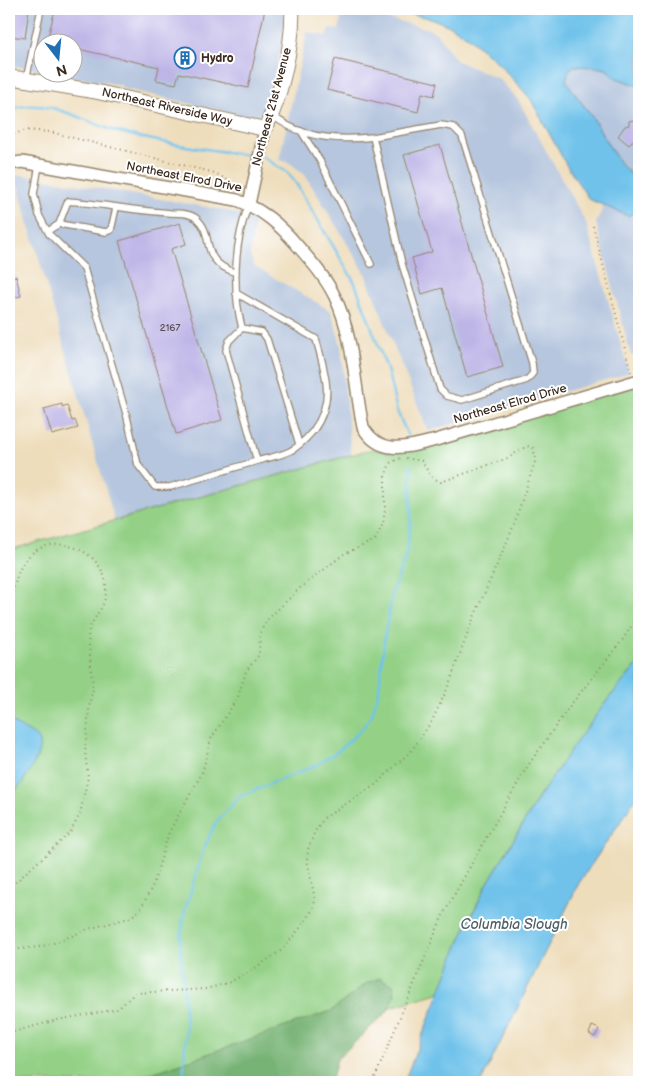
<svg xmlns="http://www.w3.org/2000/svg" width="648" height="1091" viewBox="0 0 648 1091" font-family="'Balsamiq Sans',sans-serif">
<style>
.industrial{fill:#b6c6de}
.green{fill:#94d187;stroke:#687e52}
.forest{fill:#77b374;stroke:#596e49}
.water{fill:#6fc2eb;stroke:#557684}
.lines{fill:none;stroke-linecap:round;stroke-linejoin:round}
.stream{stroke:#6fc2eb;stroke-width:2.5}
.building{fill:#beb5e7}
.service-casing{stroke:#94846c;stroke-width:8}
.minor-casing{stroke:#94846c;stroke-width:14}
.tertiary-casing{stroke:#94846c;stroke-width:16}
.path{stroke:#94846c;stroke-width:2;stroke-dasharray:1 4;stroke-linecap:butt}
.service{stroke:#fff;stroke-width:5.5}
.minor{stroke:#fff;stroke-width:11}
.tertiary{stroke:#fff;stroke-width:14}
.labels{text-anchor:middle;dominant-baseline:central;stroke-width:4;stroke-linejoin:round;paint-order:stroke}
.number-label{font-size:10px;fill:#5c4d50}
.poi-label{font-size:12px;font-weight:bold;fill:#3b2a1e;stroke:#fff;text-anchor:start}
.street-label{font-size:12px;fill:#3b2a1e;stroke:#fff}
.water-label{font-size:14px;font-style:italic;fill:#4d5f66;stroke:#fff}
</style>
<rect width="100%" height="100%" fill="#fff"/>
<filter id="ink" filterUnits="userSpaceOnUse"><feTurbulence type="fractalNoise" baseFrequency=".02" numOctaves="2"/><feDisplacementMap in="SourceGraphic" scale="10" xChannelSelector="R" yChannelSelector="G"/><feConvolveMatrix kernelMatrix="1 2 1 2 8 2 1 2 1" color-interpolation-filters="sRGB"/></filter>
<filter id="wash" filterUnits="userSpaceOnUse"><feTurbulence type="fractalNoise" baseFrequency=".0096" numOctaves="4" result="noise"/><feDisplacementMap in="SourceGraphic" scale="20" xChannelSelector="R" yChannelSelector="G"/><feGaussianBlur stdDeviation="1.12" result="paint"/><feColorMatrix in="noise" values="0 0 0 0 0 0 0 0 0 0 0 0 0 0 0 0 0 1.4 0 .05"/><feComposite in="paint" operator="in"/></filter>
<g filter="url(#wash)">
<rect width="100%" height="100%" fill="#edb"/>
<path class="industrial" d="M9 9H282L285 21 283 39 267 108 256 117H250L121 88V85L52 73 72 72V42H42V71L9 65Z
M342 12 369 17H382L429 29 436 33 457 61 499 79 518 100 586 223 629 373 428 431 364 271 305 175 290 163 279 160 307 32 327 36 329 28 339 30Z
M574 66 606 69 616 78 639 86V179L627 170 604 140 592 117 566 80 569 70Z
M22 175 224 210 255 219 250 255 254 266 331 311 341 345 351 455 115 521 15 176Z
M604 206 627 216 639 210V353L631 356 596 223Z"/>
<path class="green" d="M639 384V663L609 698 539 797 486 886 461 938 441 992 141 1082H9V550L372 449 387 452 413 450Z"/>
<path class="forest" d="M380 978 393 985 395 995 387 1012 337 1059 331 1082H118L161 1070 331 1011 367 983Z"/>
<path class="water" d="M389 9H639V86L616 78 606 69 595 67 574 66 569 70 566 80C574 94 584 105 593 118 603 134 621 173 639 179V210L628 216 589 199 567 166 530 98 498 63 468 37 450 26 433 19Z
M639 663V794L579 883 481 1082H404L461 938 486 886 539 797 574 745 609 698Z
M9 719C17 727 32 732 37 738 48 751 19 788 9 798Z"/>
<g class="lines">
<path class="stream" d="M9 110C46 96 80 120 115 131 157 143 212 150 255 156
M263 157 288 173 297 185 355 283 387 369 397 411 408 436
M183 1082 186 1026 180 943 184 914 204 848 216 822 240 796 314 766 337 752 360 731 372 715 379 689 385 633 393 590 406 555 411 520V466"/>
</g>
<g id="blocks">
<path class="building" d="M9 9H29L25 38 9 36Z
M55 9H265L248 88 179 73 176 84 156 80 159 67 73 48 74 42 47 41Z
M335 59 437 83 434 96 422 93 418 112 327 90Z
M639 119V140L632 141 629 145 618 136 625 126 629 125V121Z
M440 145 503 367 467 377 442 288 422 294 412 258 432 252 404 155Z
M180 223 186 244 171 249 222 420 176 434 119 241Z
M16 276 21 296 9 299V278Z
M62 404V407L67 405 72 421 75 420 78 428 52 435 44 409Z
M592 1026 599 1029 595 1037 589 1034Z"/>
</g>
</g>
<g filter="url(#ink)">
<use href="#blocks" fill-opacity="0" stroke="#94846c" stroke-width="1"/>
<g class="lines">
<g class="service-casing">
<path id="service" d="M26 80 41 9
M272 115C300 138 338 141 373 137L402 264 440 389 447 396 462 400 527 380 533 373 532 363 462 136 453 127 441 125 373 137
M301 131 320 161 371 264
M39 165 34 194 39 215 49 234 84 268 127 417 138 465 155 487H170L257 461 226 350 229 341 242 328C232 289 234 241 249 204
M59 224 106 232 111 230 116 208
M48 231 59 224 68 201C102 204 136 211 170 213 179 213 189 213 196 218 217 236 196 259 236 273
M236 293 316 339C325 373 336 400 313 431 307 438 299 447 290 451 280 456 267 458 257 461
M242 328 262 332 267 339 299 444"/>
</g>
<g class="minor-casing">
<path id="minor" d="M9 164 22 162 237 200C263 210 279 224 297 245 311 261 326 278 335 297 354 337 354 384 363 427 380 457 408 447 436 440L639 380
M249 204 265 129"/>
</g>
<g class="tertiary-casing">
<path id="tertiary" d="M9 77 93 91 265 129C280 100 294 41 292 9"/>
</g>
<path class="path" d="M9 136 26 130 50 132 215 173 233 183 238 189
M593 226 631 372
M9 607C15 589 15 569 30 555 57 530 107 553 106 589 106 610 92 616 88 634L93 689 90 701 85 752 88 777 80 814 70 833 9 888
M9 950 39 947 57 942 88 929 129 918 140 910 153 885 169 832 202 773 211 739 238 697 246 671 259 655 260 633 267 620 300 588 344 554 375 540 383 524 385 510V477L390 463 401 458
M9 1033 57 1020 118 1009 135 993 206 989 228 983 249 972 282 950 304 923 313 909 315 900 307 859 308 849 315 831 324 818 375 785 412 750 432 721 448 687 471 624 512 530 536 459 533 448 527 446 508 458 441 482 431 477 422 461 406 458
M373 1082 442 917 481 847 527 767 569 707 624 638 639 614"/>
<use href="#service" class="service"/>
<use href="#minor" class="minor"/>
<use href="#tertiary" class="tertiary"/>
</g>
</g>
<defs>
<g id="building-ring" transform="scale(1.125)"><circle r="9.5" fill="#fff" stroke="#1f6fb2" stroke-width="1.5"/><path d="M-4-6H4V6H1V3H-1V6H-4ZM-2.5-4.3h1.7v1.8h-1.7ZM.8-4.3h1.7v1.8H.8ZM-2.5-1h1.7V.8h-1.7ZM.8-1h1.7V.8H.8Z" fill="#1f6fb2"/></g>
</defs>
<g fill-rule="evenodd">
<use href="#building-ring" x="185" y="58"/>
</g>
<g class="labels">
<g class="number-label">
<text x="170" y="328">2167</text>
</g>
<g class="poi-label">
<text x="201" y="58">Hydro</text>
</g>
<g class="street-label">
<text transform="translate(167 107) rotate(13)">Northeast Riverside Way</text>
<text transform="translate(272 107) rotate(-75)">Northeast 21st Avenue</text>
<text transform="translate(184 177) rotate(11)">Northeast Elrod Drive</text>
<text transform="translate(510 404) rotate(-16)">Northeast Elrod Drive</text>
</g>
<g class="water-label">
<text x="514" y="924">Columbia Slough</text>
</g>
</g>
<rect width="648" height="1091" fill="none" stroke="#fff" stroke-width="30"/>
<g transform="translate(58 58) rotate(164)"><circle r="24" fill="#ffffff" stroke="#b1aaa5"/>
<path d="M0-4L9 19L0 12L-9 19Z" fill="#1f6fb2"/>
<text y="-8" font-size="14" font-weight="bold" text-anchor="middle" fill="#3b2a1e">N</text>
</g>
</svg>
